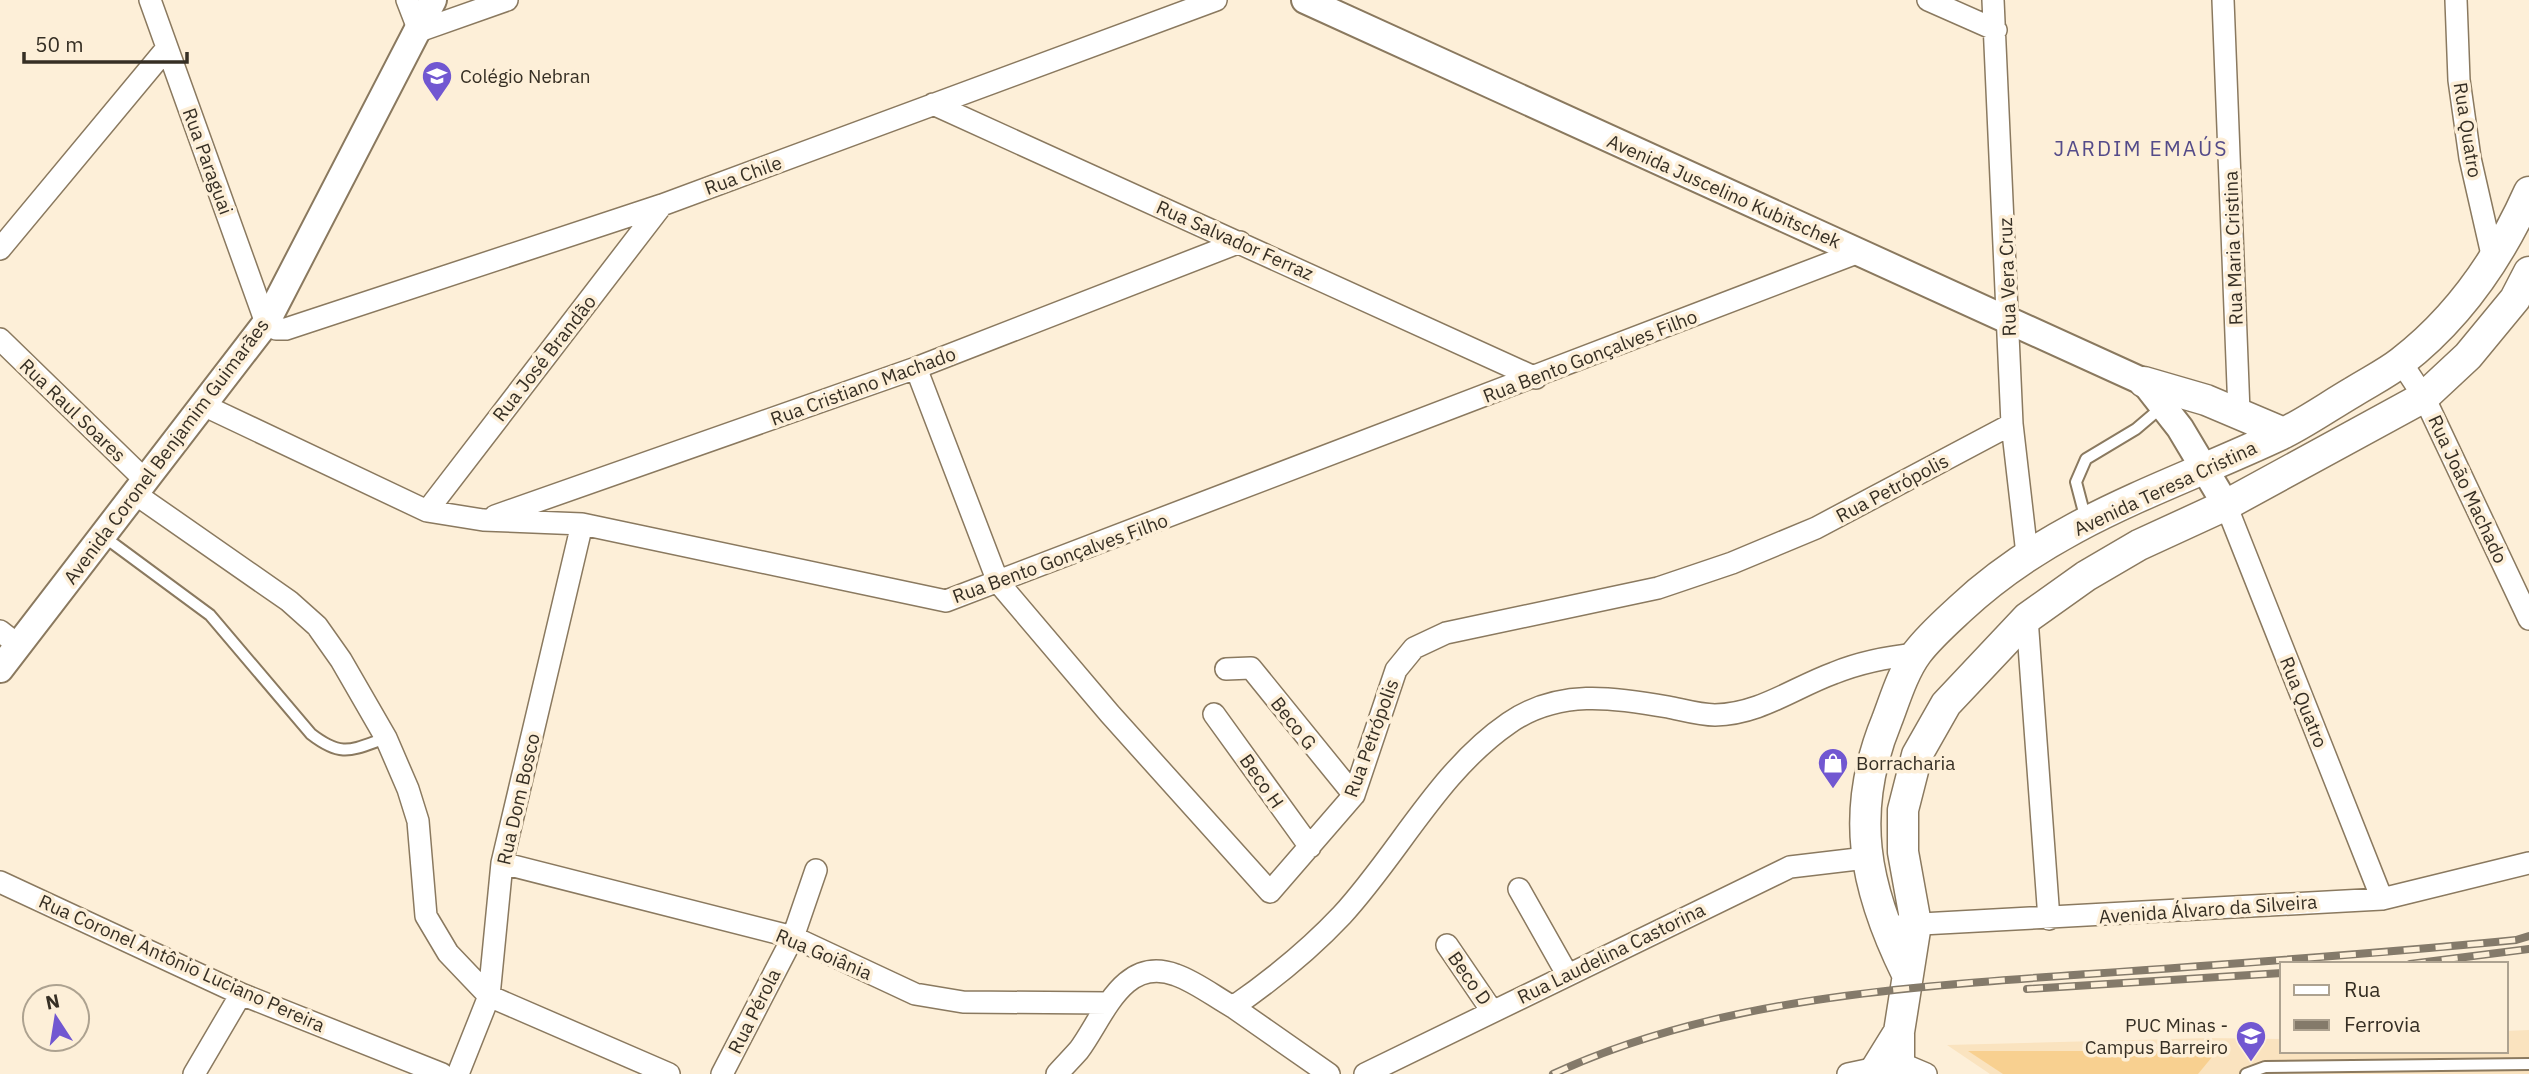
<svg xmlns="http://www.w3.org/2000/svg" width="2529" height="1074" viewBox="0 0 2529 1074" font-family="'IBM Plex Sans',sans-serif">
<style>
.built{fill:#fae3bf}
.green{fill:#f8d090}
.lines{fill:none;stroke-linecap:round;stroke-linejoin:round}
.service-casing{stroke:#8a795f;stroke-width:14}
.minor-casing{stroke:#8a795f;stroke-width:24}
.tertiary-casing{stroke:#8a795f;stroke-width:30}
.secondary-casing{stroke:#8a795f;stroke-width:33}
.service{stroke:#fff;stroke-width:10}
.minor{stroke:#fff;stroke-width:21}
.tertiary{stroke:#fff;stroke-width:26}
.secondary{stroke:#fff;stroke-width:30}
.rail-casing{stroke:#847a6a;stroke-width:8}
.rail{stroke:#fdefd8;stroke-width:5;stroke-dasharray:16;stroke-linecap:butt}
.labels{text-anchor:middle;dominant-baseline:central;stroke-width:7;stroke-linejoin:round;paint-order:stroke}
.poi-label{font-size:19px;fill:#362f24;stroke:#fdefd8;text-anchor:start}
.street-label{font-size:19px;fill:#362f24;stroke:#fdefd8}
.neighbourhood-label{font-size:21px;letter-spacing:2px;fill:#544b89;stroke:#fdefd8}
</style>
<rect width="100%" height="100%" fill="#fdefd8"/>
<path class="built" d="M2529 1030V1074H1990L1947 1045 2208 1038 2282 1039V1051H2506V1031Z"/>
<path class="green" d="M1968 1051H2217L2198 1074H2003Z"/>
<g class="lines">
<g class="service-casing">
<path id="service" d="M2086 520 2076 482 2086 459 2136 429 2163 406
M103 536 210 615 311 734C342 758 351 750 386 738
M2246 1074 2265 1067 2529 1064"/>
</g>
<g class="minor-casing">
<path id="minor" d="M150 0 266 323 276 329H286L662 205 1216 0
M407 0 419 31 507 0
M1928 0 1996 30
M1993 0 2012 424 2027 554
M2223 0 2239 412
M2456 0 2459 80 2470 158 2493 259
M933 104 1536 378
M0 249 167 48
M0 339 145 480
M2401 362 2424 397 2529 619
M916 368 998 582 1110 714 1270 892 1354 795 1396 670 1414 648 1446 633 1658 588 1732 563 1816 528 2012 424
M203 405 427 511 483 520 582 524 946 601 1859 252
M134 493 289 601 317 626 341 660 386 738 408 789 418 821 426 916 448 953 489 996 669 1074
M2226 505 2382 899
M427 511 662 205
M495 516 916 368 1240 242
M2027 618 2049 919
M0 631 18 645
M1226 669 1251 668 1354 795
M1214 714 1310 847
M502 863 793 937 915 994 963 1002 1108 1003
M0 882 241 994 442 1074
M1519 889 1567 974
M1903 925 2382 899 2529 863
M1447 945 1492 1011
M1233 1007 1329 1074
M194 1074 241 994
M458 1074 489 996 502 863 582 524
M722 1074 793 937 816 870
M1057 1074C1064 1066 1072 1058 1079 1050 1104 1016 1123 955 1176 975 1196 982 1215 997 1233 1007 1272 980 1310 949 1342 915 1399 853 1439 771 1509 723 1558 689 1613 697 1668 707 1683 710 1700 715 1715 715 1760 714 1793 688 1834 673 1861 662 1887 657 1916 654
M1365 1074 1790 867 1866 858
M1848 1074 1900 1063 1926 1074"/>
</g>
<g class="tertiary-casing">
<path id="tertiary" d="M1305 0 2144 382 2180 428 2226 505
M0 669 266 323 433 0"/>
</g>
<g class="secondary-casing">
<path id="secondary" d="M2144 382 2206 400 2284 433
M1907 974C1864 887 1849 812 1887 720 1895 699 1903 672 1917 653 1929 637 1946 622 1960 609 2054 521 2167 488 2280 435 2305 423 2329 406 2353 392 2369 382 2387 373 2401 362 2458 318 2500 257 2529 192
M1873 1074 1899 1032
M1899 1074V1032L1916 924 1903 852V810L1917 755 1946 704 2027 618 2086 576 2139 545 2226 505 2424 397 2468 356 2515 299 2529 272"/>
</g>
<use href="#service" class="service"/>
<use href="#minor" class="minor"/>
<use href="#tertiary" class="tertiary"/>
<use href="#secondary" class="secondary"/>
<g class="rail-casing">
<path id="rail" d="M2410 964 2529 949
M2027 989 2282 973
M1553 1074C1719 997 1909 987 2089 974 2232 964 2374 954 2516 940L2529 936"/>
</g>
<use href="#rail" class="rail"/>
</g>
<defs>
<g id="school-pin" transform="scale(1.575)"><path d="M0 17L-7.5 6A9.5 9.5 0 1 1 7.5 6Z" fill="#7157d1" stroke="#fdefd8"/><path d="M0-5L7-2L0 1L-7-2ZM-4 1L0 2.5L4 1V4Q0 6-4 4Z" fill="#fff"/></g>
<g id="shop-pin" transform="scale(1.575)"><path d="M0 17L-7.5 6A9.5 9.5 0 1 1 7.5 6Z" fill="#7157d1" stroke="#fdefd8"/><path d="M-5-2.5h2.3a2.7 3.5 0 0 1 5.4 0H5L5.5 6h-11ZM-1.5-2.5h3a1.5 2.3 0 0 0-3 0Z" fill="#fff"/></g>
<g id="university-pin" transform="scale(1.575)"><path d="M0 17L-7.5 6A9.5 9.5 0 1 1 7.5 6Z" fill="#7157d1" stroke="#fdefd8"/><path d="M0-5L7-2L0 1L-7-2ZM-4 1L0 2.5L4 1V4Q0 6-4 4Z" fill="#fff"/></g>
</defs>
<g fill-rule="evenodd">
<use href="#school-pin" x="437" y="76"/>
<use href="#shop-pin" x="1833" y="763"/>
<use href="#university-pin" x="2251" y="1036"/>
</g>
<g class="labels">
<g class="poi-label">
<text x="460" y="76">Colégio Nebran</text>
<text x="1856" y="763">Borracharia</text>
<text x="2228" y="1025" text-anchor="end">PUC Minas -<tspan x="2228" dy="22">Campus Barreiro</tspan></text>
</g>
<g class="street-label">
<text transform="translate(2468 130) rotate(81)">Rua Quatro</text>
<text transform="translate(208 161) rotate(70)">Rua Paraguai</text>
<text transform="translate(743 175) rotate(-20)">Rua Chile</text>
<text transform="translate(1724 191) rotate(24)">Avenida Juscelino Kubitschek</text>
<text transform="translate(1235 240) rotate(24)">Rua Salvador Ferraz</text>
<text transform="translate(2233 248) rotate(-92)">Rua Maria Cristina</text>
<text transform="translate(2007 277) rotate(-92)">Rua Vera Cruz</text>
<text transform="translate(1590 356) rotate(-21)">Rua Bento Gonçalves Filho</text>
<text transform="translate(544 358) rotate(-52)">Rua José Brandão</text>
<text transform="translate(863 386) rotate(-20)">Rua Cristiano Machado</text>
<text transform="translate(73 410) rotate(44)">Rua Raul Soares</text>
<text transform="translate(166 451) rotate(-53)">Avenida Coronel Benjamim Guimarães</text>
<text transform="translate(1892 488) rotate(-28)">Rua Petrópolis</text>
<text transform="translate(2165 488) rotate(-25)">Avenida Teresa Cristina</text>
<text transform="translate(2468 489) rotate(65)">Rua João Machado</text>
<text transform="translate(1060 558) rotate(-20)">Rua Bento Gonçalves Filho</text>
<text transform="translate(2304 702) rotate(68)">Rua Quatro</text>
<text transform="translate(1294 723) rotate(52)">Beco G</text>
<text transform="translate(1371 738) rotate(-70)">Rua Petrópolis</text>
<text transform="translate(1262 781) rotate(55)">Beco H</text>
<text transform="translate(518 799) rotate(-77)">Rua Dom Bosco</text>
<text transform="translate(2208 909) rotate(-4)">Avenida Álvaro da Silveira</text>
<text transform="translate(1611 953) rotate(-26)">Rua Laudelina Castorina</text>
<text transform="translate(824 954) rotate(23)">Rua Goiânia</text>
<text transform="translate(182 963) rotate(24)">Rua Coronel Antônio Luciano Pereira</text>
<text transform="translate(1470 978) rotate(55)">Beco D</text>
<text transform="translate(754 1011) rotate(-63)">Rua Pérola</text>
</g>
<g class="neighbourhood-label">
<text x="2141" y="148">JARDIM EMAÚS</text>
</g>
</g>
<rect x="2280" y="962" width="228" height="91" fill="#fdefd8" stroke="#ada290" stroke-width="2"/>
<rect x="2294" y="985" width="35" height="10" fill="#ffffff" stroke="#ada290" stroke-width="2"/>
<text x="2344" y="997" font-size="21" fill="#362f24">Rua</text>
<rect x="2294" y="1020" width="35" height="10" fill="#847a6a" stroke="#ada290" stroke-width="2"/>
<text x="2344" y="1032" font-size="21" fill="#362f24">Ferrovia</text>
<g transform="translate(56 1018) rotate(348)"><circle r="33" fill="#fdefd8" stroke="#ada290" stroke-width="2"/>
<path d="M0-5L12 26L0 18L-12 26Z" fill="#7157d1"/>
<text y="-10" font-size="19" font-weight="bold" text-anchor="middle" fill="#362f24">N</text>
</g>
<path d="M24 52v10h163v-10" fill="none" stroke="#362f24" stroke-width="3.5"/>
<text x="35" y="52" font-size="21" fill="#362f24" stroke="#fdefd8" stroke-width="5" paint-order="stroke">50 m</text>
</svg>
